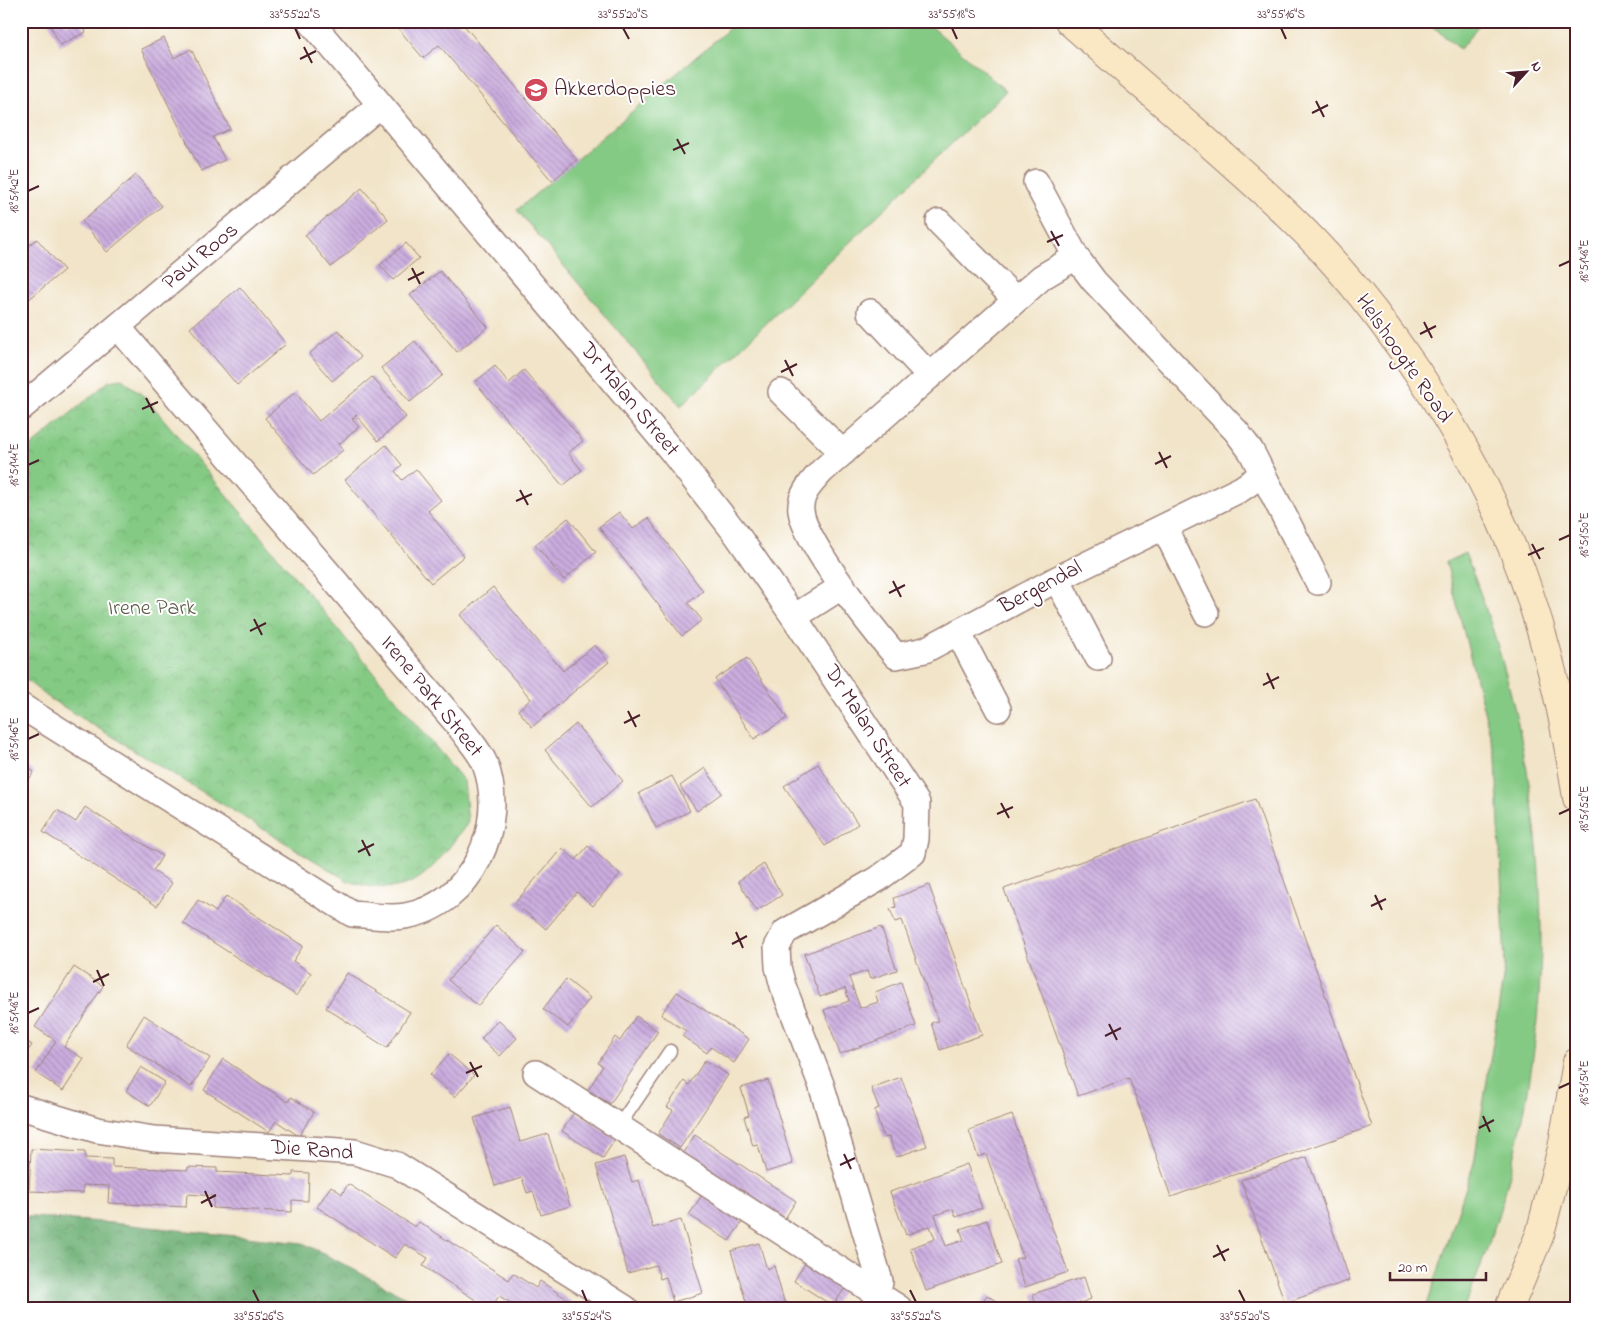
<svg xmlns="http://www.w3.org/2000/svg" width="1598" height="1329" viewBox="0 0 1598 1329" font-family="'Indie Flower',sans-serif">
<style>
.green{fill:#84ca84;stroke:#677458}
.forest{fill:url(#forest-crowns);stroke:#5a664e}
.park{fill:url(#park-crowns);stroke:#677458}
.building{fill:url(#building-back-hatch)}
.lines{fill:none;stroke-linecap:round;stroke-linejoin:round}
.lane-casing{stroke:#9e827a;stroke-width:15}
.street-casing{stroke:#9e827a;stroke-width:28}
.secondary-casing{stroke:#9e827a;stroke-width:30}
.lane{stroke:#fff;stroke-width:12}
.street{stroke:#fff;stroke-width:25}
.secondary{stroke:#fae7c3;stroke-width:28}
.ticks{fill:none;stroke:#4a1f2b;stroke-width:2}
.labels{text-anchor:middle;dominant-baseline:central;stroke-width:4;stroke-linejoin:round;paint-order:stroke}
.poi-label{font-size:22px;fill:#4a1f2b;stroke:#fff;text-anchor:start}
.street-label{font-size:22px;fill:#4a1f2b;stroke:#fff}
.park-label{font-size:22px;fill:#5e5b4a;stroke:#fff}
.neatline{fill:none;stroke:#4a1f2b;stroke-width:2}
.ticks-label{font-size:12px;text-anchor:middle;fill:#4a1f2b}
</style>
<defs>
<pattern id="forest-crowns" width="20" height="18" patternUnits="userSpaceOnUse" patternTransform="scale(1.25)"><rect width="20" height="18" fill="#6bae72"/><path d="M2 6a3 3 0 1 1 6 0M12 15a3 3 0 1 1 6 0" fill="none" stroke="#5a8d5e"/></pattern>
<pattern id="park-crowns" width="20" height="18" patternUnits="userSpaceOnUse" patternTransform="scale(1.25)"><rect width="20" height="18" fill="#84ca84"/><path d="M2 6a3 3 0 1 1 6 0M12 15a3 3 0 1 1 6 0" fill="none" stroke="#74ad72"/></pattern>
<pattern id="building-back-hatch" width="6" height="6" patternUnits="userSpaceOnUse" patternTransform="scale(1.25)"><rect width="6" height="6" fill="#caaddf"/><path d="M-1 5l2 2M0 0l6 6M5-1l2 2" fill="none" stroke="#a68cb5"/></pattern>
</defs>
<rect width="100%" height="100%" fill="#fff"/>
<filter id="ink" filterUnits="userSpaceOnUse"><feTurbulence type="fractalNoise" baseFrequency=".02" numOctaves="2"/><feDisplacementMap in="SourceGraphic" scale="10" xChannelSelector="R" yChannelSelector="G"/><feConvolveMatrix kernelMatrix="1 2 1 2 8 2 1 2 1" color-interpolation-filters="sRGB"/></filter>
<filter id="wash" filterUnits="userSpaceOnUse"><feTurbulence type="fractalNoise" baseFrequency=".0096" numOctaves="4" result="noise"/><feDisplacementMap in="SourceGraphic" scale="20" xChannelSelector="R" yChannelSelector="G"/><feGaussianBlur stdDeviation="1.12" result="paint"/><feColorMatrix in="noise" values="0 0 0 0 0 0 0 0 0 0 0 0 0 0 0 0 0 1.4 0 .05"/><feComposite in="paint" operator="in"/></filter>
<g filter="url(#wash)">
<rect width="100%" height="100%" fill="#f1e4c8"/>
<path class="green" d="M738 21H925L1006 91 681 406 517 210Z
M1426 21H1482L1460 49Z
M1465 553C1564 799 1569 1062 1464 1308H1426L1474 1163 1505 966 1496 758 1446 562Z"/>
<path class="forest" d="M21 1216 101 1222 303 1243 427 1308H21Z"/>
<path class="park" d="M122 379 146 398 464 781 468 823C430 871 416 902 348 881L49 698 21 676V455L109 381Z"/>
<g id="blocks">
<path class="building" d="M48 21H65L67 24 81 21 86 32 60 45Z
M392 21H456L461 26 463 24 577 160 552 181 439 45 423 58Z
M164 38 174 58 191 49 230 129 213 137 225 160 201 171 141 49Z
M136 175 162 206 107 252 82 221Z
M362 188 388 219 331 267 305 235Z
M37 239 64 270 21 306V252Z
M406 243 419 258 393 280 380 265Z
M440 271 488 327 457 352 410 295Z
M240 287 286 344 237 385 190 328Z
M338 330 361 357 332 381 309 354Z
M415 341 443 375 410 402 381 368Z
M495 366 509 383 524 370 583 441 568 453 582 470 563 486 475 382Z
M372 377 406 417 378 441 356 415 352 419 359 427 339 444 343 450 313 475 265 418 295 392 319 421Z
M386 445 402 465 395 471 402 480 416 469 441 500 428 511 464 556 431 583 345 480Z
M619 512 633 529 648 518 703 591 688 603 702 620 682 636 599 527Z
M568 518 596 552 564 580 535 545Z
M493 587 563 671 595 645 609 662 532 727 518 710 531 699 460 615Z
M747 658 787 718 754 739 715 679Z
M576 724 623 781 592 807 545 750Z
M21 763 34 772 21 791Z
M818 764 858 824 825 846 784 786Z
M705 768 722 793 697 811 680 786Z
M672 776 690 811 656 828 639 793Z
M1255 799 1372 1126 1171 1197 1129 1078 1078 1096 1004 889Z
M85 807 162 856 153 871 172 883 157 906 43 832 57 810 76 822Z
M588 846 620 874 593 906 577 892 546 929 515 903 562 848 576 860Z
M764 864 782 895 757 911 738 881Z
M929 885 982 1035 940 1050 931 1023 938 1021 902 920 895 922 890 909 896 907 894 898Z
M226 896 303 946 293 961 311 973 297 996 183 923 198 900 216 912Z
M496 925 525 952 478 1006 448 980Z
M881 927 897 970 870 979 867 971 849 977 860 1008 878 1002 875 992 901 982 916 1026 840 1054 824 1010 849 1001 845 988 820 997 804 954Z
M74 967 103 986 64 1047 84 1059 63 1091 36 1073 56 1041 35 1027Z
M347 973 410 1012 387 1048 326 1008Z
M566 979 590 998 568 1027 543 1009Z
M677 992 749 1039 734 1063 711 1047 707 1053 682 1036 686 1031 661 1015Z
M144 1015 210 1058 191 1087 126 1045Z
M636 1016 658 1031 610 1104 588 1090 603 1066 598 1063 615 1037 620 1041Z
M498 1020 517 1038 500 1056 481 1039Z
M21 1038 32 1045 21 1061Z
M449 1054 474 1075 455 1097 430 1075Z
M223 1059 288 1102 291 1097 314 1112 299 1136 276 1121 269 1132 204 1090Z
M705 1060 728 1075 680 1148 658 1134 673 1110 667 1107 684 1081 689 1085Z
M141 1067 165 1082 150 1106 126 1091Z
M901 1077 927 1146 896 1157 889 1137 884 1138 874 1110 879 1108 871 1088Z
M768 1080 793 1164 766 1172 758 1145 753 1146 744 1117 749 1115 741 1088Z
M510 1107 520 1142 548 1134 570 1206 541 1215 533 1191 527 1193 522 1178 495 1186 474 1118Z
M575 1111 616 1138 603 1158 562 1131Z
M1012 1115 1068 1272 1025 1287 1015 1259 1023 1257 986 1154 978 1157 969 1130Z
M695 1135 796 1201 784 1220 683 1154Z
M31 1149 85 1152V1158L112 1159V1167L188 1170V1167L217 1168V1172L293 1176V1172L309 1173 308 1201 292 1200V1212L213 1208 214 1196 187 1194 186 1207 108 1203 109 1186 83 1185V1193L29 1191Z
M624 1157 632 1182 639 1180 653 1228 681 1220 703 1293 673 1302 666 1277 660 1279 656 1265 628 1273 596 1165Z
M1307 1157 1350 1280 1285 1303 1241 1180Z
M967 1164 982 1208 956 1217 953 1209 935 1215 946 1246 964 1240 960 1229 987 1220 1002 1264 926 1291 910 1248 935 1239 930 1226 906 1235 890 1192Z
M348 1184 415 1227 419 1222 509 1280 513 1273 536 1288 540 1281 581 1308H519L499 1296 491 1308H488L423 1266 428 1258 405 1244 395 1258 317 1207 331 1186 342 1194Z
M702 1195 743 1221 729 1241 689 1215Z
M759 1243 767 1269 774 1266 786 1308H748L731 1251Z
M807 1260 846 1286 833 1306 794 1281Z
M1084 1277 1091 1299 1066 1308H1037L1033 1294Z
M987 1295 1006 1308H978Z"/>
</g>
</g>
<g filter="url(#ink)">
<use href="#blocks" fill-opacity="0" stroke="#9e827a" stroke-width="1"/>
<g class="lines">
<g class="lane-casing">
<path id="lane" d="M618 1127 670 1051"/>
</g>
<g class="street-casing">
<path id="street" d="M310 21 671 450 737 535 794 617 917 803 916 839 913 853 878 879 785 932 777 947 778 967 783 986 821 1084 880 1281 878 1294
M1036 182 1076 257 1094 281 1236 431 1251 451 1318 582
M939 222 1016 300
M1076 257 1042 277 822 471C812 482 799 495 801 511 805 543 873 629 896 656L925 650 1057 579 1241 489 1263 474
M870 312 930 376
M781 392 843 453
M21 408 380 105
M1164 527 1206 613
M1057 579 1098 658
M794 617 843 586
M958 632 998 709
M21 706 352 914C368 915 389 919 405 916 472 905 508 825 485 764 480 751 467 738 459 726L118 327
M536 1073 899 1308
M21 1107 97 1130 154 1139 355 1152 397 1165 625 1308"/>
</g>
<g class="secondary-casing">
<path id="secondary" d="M1069 21C1142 86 1218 148 1288 215 1377 300 1466 433 1512 547 1545 628 1564 712 1577 798
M1509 1308 1540 1234 1562 1148 1577 1062"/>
</g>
<use href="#lane" class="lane"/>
<use href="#street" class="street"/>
<use href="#secondary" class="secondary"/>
</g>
</g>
<path class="ticks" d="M295 28 300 39M623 28 629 39M952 28 957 39M1281 28 1286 39M304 47 312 63M300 59 316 51M1316 101 1324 117M1312 113 1328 105M677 139 685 154M673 150 689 143M28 191 39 186M1051 231 1059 246M1047 242 1063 235M1559 266 1570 261M412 268 420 284M408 280 424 272M1424 322 1432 338M1420 334 1436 326M785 360 793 376M781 372 797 364M146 398 154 413M142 409 158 402M1159 452 1167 468M1155 464 1171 456M28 465 39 460M520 490 528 505M516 501 532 494M1559 540 1570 535M1532 544 1540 559M1528 555 1544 548M893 581 901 597M889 593 905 585M254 619 262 635M250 631 266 623M1267 673 1274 689M1263 685 1279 677M628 711 636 727M624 723 640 715M28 739 39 734M1001 803 1009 818M997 814 1013 807M1559 814 1570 809M362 840 370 856M358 852 374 844M1375 895 1382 910M1371 906 1386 899M736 932 743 948M732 944 747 936M97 970 104 986M93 982 109 974M28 1013 39 1008M1109 1024 1117 1040M1105 1036 1121 1028M470 1062 478 1077M466 1073 482 1066M1559 1088 1570 1083M1483 1116 1490 1132M1479 1128 1494 1120M844 1154 851 1169M840 1165 855 1158M205 1191 212 1207M201 1203 216 1195M1217 1245 1225 1261M1213 1257 1229 1249M253 1290 259 1302M582 1290 587 1302M910 1290 916 1302M1239 1290 1245 1302"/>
<defs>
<g id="school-disc" transform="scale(1.25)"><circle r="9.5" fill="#d1495b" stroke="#fff"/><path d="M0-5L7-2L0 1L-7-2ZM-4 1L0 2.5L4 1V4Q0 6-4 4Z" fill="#fff"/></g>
</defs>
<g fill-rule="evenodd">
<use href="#school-disc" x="536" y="90"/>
</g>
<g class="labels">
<g class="poi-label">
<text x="554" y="90">Akkerdoppies</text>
</g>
<g class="street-label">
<text transform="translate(201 257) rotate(-40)">Paul Roos</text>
<text transform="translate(1403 359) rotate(55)">Helshoogte Road</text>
<text transform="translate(629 400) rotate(50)">Dr Malan Street</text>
<text transform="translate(1041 588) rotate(-28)">Bergendal</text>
<text transform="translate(431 697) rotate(51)">Irene Park Street</text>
<text transform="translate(867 727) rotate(57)">Dr Malan Street</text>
<text transform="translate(312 1151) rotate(4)">Die Rand</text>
</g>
<g class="park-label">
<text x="152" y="609">Irene Park</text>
</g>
</g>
<rect width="1598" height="1329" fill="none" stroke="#fff" stroke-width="55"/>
<g transform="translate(1526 72) rotate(64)" stroke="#ffffff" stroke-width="4" paint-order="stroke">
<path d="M0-4L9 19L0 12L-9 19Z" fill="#4a1f2b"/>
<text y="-8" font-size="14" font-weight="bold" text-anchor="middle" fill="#4a1f2b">N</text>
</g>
<path d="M1390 1272v8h96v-8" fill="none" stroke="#4a1f2b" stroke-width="2.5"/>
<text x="1398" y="1272" font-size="15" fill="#4a1f2b" stroke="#ffffff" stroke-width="4" paint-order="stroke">20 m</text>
<rect x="28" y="28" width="1542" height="1274" class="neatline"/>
<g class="ticks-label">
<text x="295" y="18">33°55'22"S</text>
<text x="623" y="18">33°55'20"S</text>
<text x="952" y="18">33°55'18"S</text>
<text x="1281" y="18">33°55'16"S</text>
<text transform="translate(14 191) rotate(-90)" y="4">18°51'42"E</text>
<text transform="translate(1584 261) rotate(-90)" y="4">18°51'48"E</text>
<text transform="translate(14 465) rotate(-90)" y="4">18°51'44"E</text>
<text transform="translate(1584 535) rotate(-90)" y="4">18°51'50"E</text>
<text transform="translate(14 739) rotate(-90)" y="4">18°51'46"E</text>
<text transform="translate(1584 809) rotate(-90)" y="4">18°51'52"E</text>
<text transform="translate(14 1013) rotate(-90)" y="4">18°51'48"E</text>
<text transform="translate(1584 1083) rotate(-90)" y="4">18°51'54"E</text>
<text x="259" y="1320">33°55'26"S</text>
<text x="587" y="1320">33°55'24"S</text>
<text x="916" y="1320">33°55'22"S</text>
<text x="1245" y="1320">33°55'20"S</text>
</g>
</svg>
